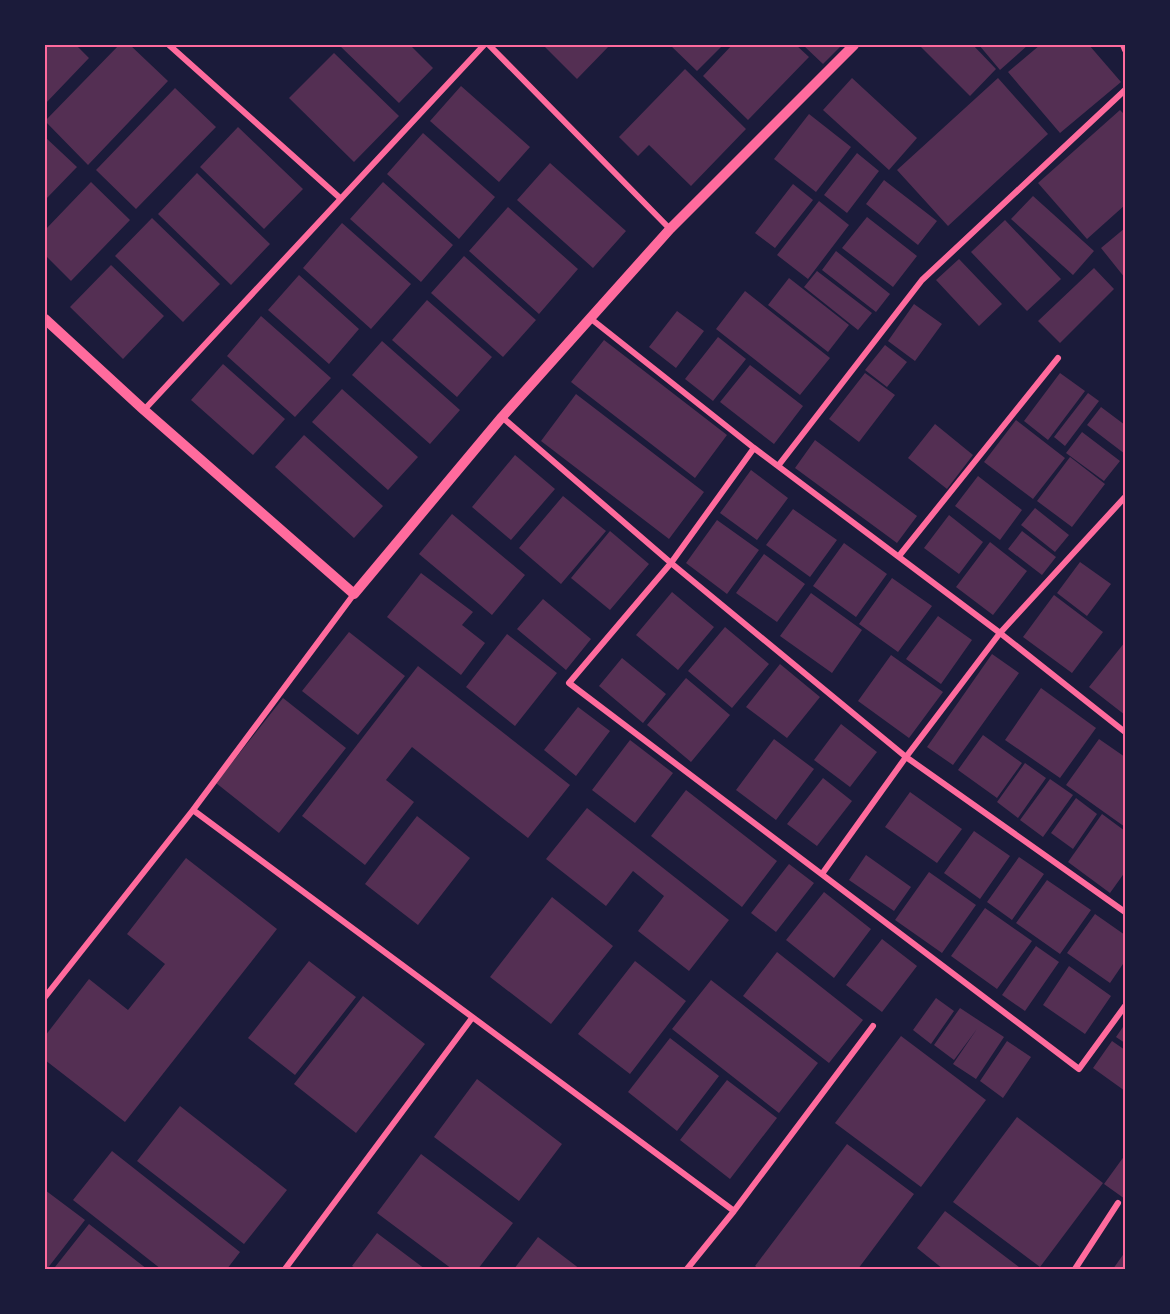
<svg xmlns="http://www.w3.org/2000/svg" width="1170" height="1314" viewBox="0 0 1170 1314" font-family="Overpass,sans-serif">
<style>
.building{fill:#542f53}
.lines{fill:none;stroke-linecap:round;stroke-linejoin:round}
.minor{stroke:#ff6b9d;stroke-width:6}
.tertiary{stroke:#ff6b9d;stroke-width:10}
.neatline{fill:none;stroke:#ff6b9d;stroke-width:2}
</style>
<rect width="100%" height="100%" fill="#1b1b3a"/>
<path class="building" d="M45 45H76L89 58 45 104Z
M119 45H130L168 81 88 165 45 121Z
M339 45H410L433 68 399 103Z
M543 45H610L577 79Z
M670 45H723L697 71Z
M732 45H796L809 57 748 120 703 76Z
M803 45H842L823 64Z
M919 45H973L996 69 970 96Z
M979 45H1028L1000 70Z
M1040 45H1089L1121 82 1060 133 1008 72Z
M334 53 399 116 354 162 289 98Z
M685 69 746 129 691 186 649 145 638 156 619 137Z
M852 78 917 138 889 170 823 110Z
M998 78 1048 134 948 226 897 170Z
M461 86 530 147 499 182 430 121Z
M175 88 216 127 136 209 96 170Z
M1120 110 1125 115V205L1087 239 1038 183Z
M809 114 851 147 816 192 774 159Z
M238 127 303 189 264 229 200 167Z
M423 133 495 197 459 239 387 174Z
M45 137 77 167 45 200Z
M857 153 879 171 847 213 824 195Z
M550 163 626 231 593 268 517 200Z
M197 173 270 244 231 285 158 214Z
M884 180 937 221 918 245 866 204Z
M91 182 130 220 71 281 45 255V230Z
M383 182 453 245 421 282 350 219Z
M793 184 813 200 775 248 755 233Z
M1033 196 1094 251 1073 275 1011 219Z
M819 201 849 225 808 279 777 255Z
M508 207 578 269 539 314 469 251Z
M867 217 917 256 893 287 842 248Z
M152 218 220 284 183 322 115 256Z
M1005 220 1061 279 1027 311 971 252Z
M342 223 411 284 371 329 303 268Z
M1125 228V278L1101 248Z
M836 251 890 294 876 312 822 270Z
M464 256 536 320 503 357 431 293Z
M959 259 1002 304 979 326 936 280Z
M111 265 164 316 123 359 70 307Z
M1094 268 1114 289 1060 343 1038 321Z
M817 271 872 313 858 330 804 287Z
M299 275 359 329 329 364 268 310Z
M789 278 849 325 828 352 768 305Z
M745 291 830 358 800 395 716 329Z
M427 300 492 357 457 397 392 340Z
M914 304 942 324 915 361 888 341Z
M677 311 704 331 676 368 649 347Z
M261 316 331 378 295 417 227 356Z
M718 337 746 359 713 401 685 379Z
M604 340 727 435 695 478 571 382Z
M382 341 460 410 430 444 352 375Z
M885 345 907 362 887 387 865 370Z
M223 364 285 419 253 455 191 400Z
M750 365 803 406 774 444 720 402Z
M865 373 895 395 859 442 829 419Z
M1060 373 1085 391 1048 440 1024 421Z
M342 389 418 457 388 490 312 422Z
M1088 393 1099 401 1065 446 1054 437Z
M576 394 704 492 669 539 541 441Z
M1101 407 1125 425V454L1087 425Z
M1016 420 1065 458 1033 499 984 462Z
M935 424 973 455 947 489 908 458Z
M1082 432 1120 461 1104 481 1066 453Z
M304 435 383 506 354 538 275 467Z
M815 440 917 516 897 543 795 468Z
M515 455 555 489 511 540 472 507Z
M1070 457 1105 484 1072 527 1037 501Z
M751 470 788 498 757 540 720 513Z
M978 476 1022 510 1000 540 955 506Z
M563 496 606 531 561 584 519 548Z
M1035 508 1069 535 1055 552 1021 525Z
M793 509 837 540 810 577 766 545Z
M452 514 525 575 492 615 419 554Z
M949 515 983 542 959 574 924 548Z
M717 520 759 550 727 594 686 563Z
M610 531 649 564 610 610 571 578Z
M1022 531 1056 557 1042 575 1008 549Z
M990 542 1027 571 993 615 956 587Z
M844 543 887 574 856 617 813 586Z
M764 554 805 584 777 622 736 593Z
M1080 562 1111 584 1087 616 1057 593Z
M421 573 473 612 462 625 485 643 461 675 387 617Z
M892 578 932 606 898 652 859 624Z
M672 592 714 627 678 670 636 635Z
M811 593 862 630 832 673 780 636Z
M1054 595 1103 632 1072 673 1023 637Z
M543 599 591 639 566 670 517 629Z
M938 616 972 640 941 684 906 659Z
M725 627 769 664 732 708 688 671Z
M349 632 405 676 358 735 302 691Z
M507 634 557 673 515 726 466 687Z
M1125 642V715L1089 687Z
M992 654 1019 673 953 765 927 747Z
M891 655 943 692 909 738 858 701Z
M622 658 666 694 643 723 599 686Z
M780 664 820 697 787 738 746 707Z
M418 666 570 785 528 838 412 747 386 780 414 802 365 865 302 816Z
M686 678 730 715 691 762 647 725Z
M1041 688 1096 728 1060 778 1005 740Z
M283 698 346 748 279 833 216 783Z
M578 707 610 731 576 776 544 750Z
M841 724 877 752 850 787 814 760Z
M983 735 1022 763 997 798 958 770Z
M774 739 814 769 776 820 736 790Z
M1099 739 1125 757V827L1066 785Z
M630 740 673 773 635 823 592 790Z
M1025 763 1046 778 1018 818 997 802Z
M823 778 852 801 817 846 787 824Z
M1050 779 1073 795 1043 837 1020 820Z
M686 790 777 861 742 907 651 836Z
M910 792 962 829 937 863 885 827Z
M1076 798 1097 814 1073 849 1051 833Z
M587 808 729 920 689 971 638 931 664 896 633 871 606 906 546 859Z
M1102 814 1125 831V872L1110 893 1068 862Z
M417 816 470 858 418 925 365 884Z
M974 831 1010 856 980 899 944 873Z
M866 855 911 887 894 911 849 880Z
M1019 857 1044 874 1012 920 987 902Z
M186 858 277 929 125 1122 45 1060V1036L89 979 128 1010 165 964 127 934Z
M789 864 814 883 776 932 751 913Z
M929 872 976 905 942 953 895 920Z
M1047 880 1091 910 1060 954 1016 923Z
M824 892 871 929 834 978 786 940Z
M552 897 613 946 551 1024 490 977Z
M985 908 1032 941 997 989 951 956Z
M1095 914 1125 935V961L1110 983 1067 953Z
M882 939 917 966 882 1012 846 985Z
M1036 946 1059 962 1025 1011 1002 995Z
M777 952 863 1020 829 1063 743 996Z
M309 961 356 997 295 1075 248 1038Z
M635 961 686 1001 630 1074 578 1034Z
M1069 966 1111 996 1085 1034 1043 1005Z
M711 980 818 1063 779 1113 672 1029Z
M363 996 425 1044 356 1133 294 1084Z
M936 998 954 1011 931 1044 913 1030Z
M960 1008 1004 1037 976 1079 953 1064 977 1029 954 1060 934 1045Z
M1125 1024V1043L1116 1037Z
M901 1036 986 1100 921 1187 835 1123Z
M670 1038 719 1076 677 1131 628 1092Z
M1007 1041 1031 1057 1003 1098 980 1081Z
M1112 1041 1125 1050V1091L1093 1068Z
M477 1079 562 1144 519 1201 434 1137Z
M727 1080 777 1118 730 1179 680 1140Z
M180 1106 287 1190 244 1244 137 1161Z
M1017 1117 1103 1183 1040 1267 953 1202Z
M847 1144 914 1194 858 1269H759L755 1266Z
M112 1151 240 1252 227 1269H161L73 1200Z
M421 1154 513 1223 478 1269H452L377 1213Z
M1125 1155V1199L1104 1184Z
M45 1190 85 1220 47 1269 45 1267Z
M945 1211 1019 1267 1017 1269H943L917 1248Z
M89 1224 147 1269H58L55 1267Z
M377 1233 425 1269H357L352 1266Z
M538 1237 580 1269H514Z
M1125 1252V1269H1113Z"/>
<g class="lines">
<path class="minor" d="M169 45 340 198
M489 45 670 229
M1123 45 1125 50
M590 318 754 448 1000 633 1125 732
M144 410 484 45
M502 417 671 563 906 757 1125 912
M754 448 671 563 569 683 1079 1069 1125 1006
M778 466 922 280 1125 90
M899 556 1058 358
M193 810 734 1211
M822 874 906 757 1000 633 1125 497
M45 997 193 810 354 594
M285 1269 472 1018
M687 1269 734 1211 873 1026
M1075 1269 1118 1203"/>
<path class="tertiary" d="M45 319 144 410 354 594 502 417 670 229 854 45"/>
</g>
<rect width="1170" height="1314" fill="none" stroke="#1b1b3a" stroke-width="93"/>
<rect x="46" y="46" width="1078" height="1222" class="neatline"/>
</svg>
